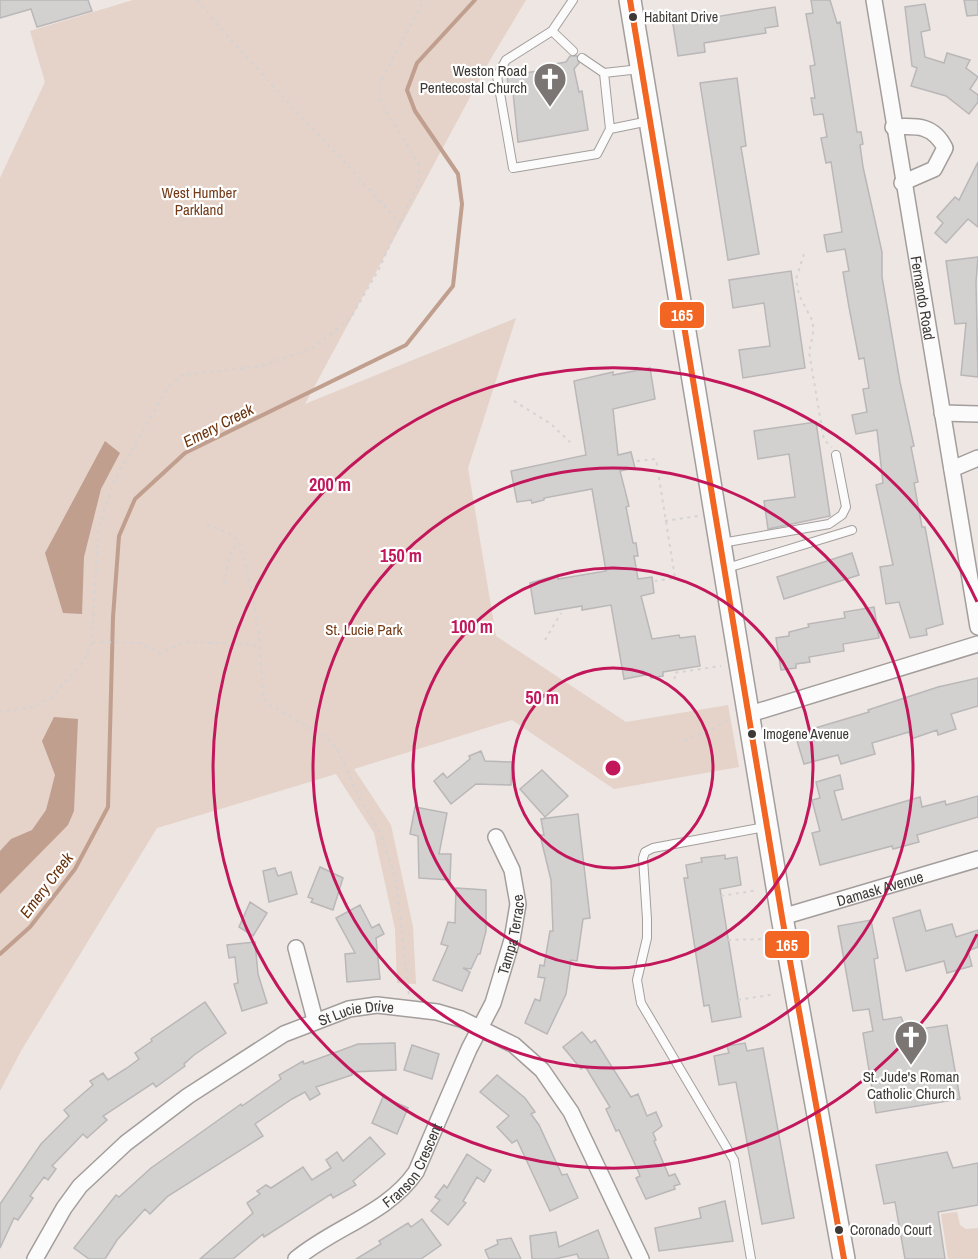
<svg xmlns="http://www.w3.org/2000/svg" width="978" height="1259" viewBox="0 0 978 1259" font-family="'Archivo Narrow',sans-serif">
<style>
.green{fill:#e5d2c8}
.water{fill:#c09f8e}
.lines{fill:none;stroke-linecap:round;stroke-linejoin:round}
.stream{stroke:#c09f8e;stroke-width:4}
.building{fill:#d3d0d0;stroke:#bab7b8;stroke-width:1.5}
.lane-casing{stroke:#a39e9c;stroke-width:10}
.street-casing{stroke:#a39e9c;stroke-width:18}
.secondary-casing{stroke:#a39e9c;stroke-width:24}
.path{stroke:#d5d3d3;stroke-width:2;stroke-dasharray:3 4.5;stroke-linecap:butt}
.lane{stroke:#fcfbfb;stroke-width:8}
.street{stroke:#fcfbfb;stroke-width:15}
.secondary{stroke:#fcfbfb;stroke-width:21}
.bus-1-casing{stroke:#fff;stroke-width:10}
.bus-1{stroke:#f26522;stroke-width:6}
.ring{fill:none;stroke:#c2185b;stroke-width:3}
.bus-dot{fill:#3d3936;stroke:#fff;stroke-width:2}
.labels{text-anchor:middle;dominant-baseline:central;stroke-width:4.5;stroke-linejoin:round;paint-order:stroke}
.bus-label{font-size:14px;fill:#3d3936;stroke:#fff;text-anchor:start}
.poi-label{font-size:15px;fill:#3d3936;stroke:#fff;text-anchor:end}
.park-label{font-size:15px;fill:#743a16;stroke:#fff}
.street-label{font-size:15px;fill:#3d3936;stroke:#fff}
.water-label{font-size:16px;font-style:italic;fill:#6b320b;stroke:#fff}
.centre{fill:#c2185b;stroke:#fff;stroke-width:3}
.ring-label{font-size:18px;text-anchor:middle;font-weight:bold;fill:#c2185b;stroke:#fff;stroke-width:4.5;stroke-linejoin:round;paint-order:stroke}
.line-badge{stroke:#fff;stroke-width:2}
.badge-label{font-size:16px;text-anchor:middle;font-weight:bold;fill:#fff}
</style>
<rect width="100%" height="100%" fill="#ede6e3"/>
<path class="green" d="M133 0H526L490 60 305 404 516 318 468 468 496 636 626 722 728 705 739 767 614 789 512 720 354 769 391 825 413 927 416 984 397 983 395 929 374 833 336 774 157 828 21 1051 0 1091V178L45 82 30 31Z
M957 1212 960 1225 966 1229 978 1228V1259H948L941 1214Z"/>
<path class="water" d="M105 441 120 453 101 489 84 557 82 614 63 613 45 553Z
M54 717 78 719 74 811 68 825 0 894V851L11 839 32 830 46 810 55 775 42 741Z"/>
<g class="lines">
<path class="stream" d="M0 954 30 927 75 869 108 807 113 617 119 536 135 499 185 453 406 345 453 286 462 204 458 174 415 111 407 90 417 63 475 0"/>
</g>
<path class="building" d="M0 0H88L92 11 37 27 31 9 0 18Z
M811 0H830L837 23 840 22 857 132H861L863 144 860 145 863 167 882 252V277L900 382 914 446 911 447 918 482 914 483 922 527H925L943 624 926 629 927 635 910 638 899 602 886 604 880 567 893 565 876 485 883 483 877 430 856 434 852 415 867 412 863 389 869 388 864 358 859 359 849 307 843 272 849 271 845 249 827 252 824 235 842 232 831 162 826 163 821 138 827 137 823 114 814 115 811 98H815L810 66 815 65 806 14 813 13Z
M964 0H978V15L967 16Z
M925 4 930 30 921 32 925 57 944 63 947 53 970 60 966 68 978 77 970 89 978 95V102L969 114 946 96 911 86 917 68 912 66 905 7Z
M775 7 778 26 765 28 766 33 704 43 705 52 678 56 673 24Z
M570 56H577L579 63 574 69 579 92 582 91 588 130 518 142 513 92H509L507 76 544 70 543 66 566 62Z
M737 78 746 146 741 147 759 254 728 260 700 83Z
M978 162V227L968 219 946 243 935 233 943 223 937 217 955 197 959 200Z
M978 257 976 282 978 377 961 375 966 323 955 324 946 261Z
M791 271 805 368 743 378 739 350 770 346 764 303 733 308 729 280Z
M650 368 655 399 613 409 618 455 631 452 635 468 620 471 629 506 626 507 633 543H636L638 556H634L638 579 652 577 654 593 641 596 652 639 679 635 680 638 695 636 700 666 663 672V676L651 678 650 674 624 679 611 605 582 610V606L535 614 530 583 558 575V579L606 571 592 489 544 498V500L532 503 531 500 517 502 511 471 586 455 574 381 613 372V375Z
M816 422 830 516 768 529 764 501 795 497 789 454 758 459 754 431Z
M852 553 859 575 784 599 777 577Z
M874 607 879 638 843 644 844 651 809 657 810 662 796 664V668L781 670 776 638 789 636V632L809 627 808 624 845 618 844 612Z
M978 678V706L951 714 956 729 938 735 937 730 911 739 909 732 872 743 875 754 841 764 838 755 804 764 795 734 869 712 868 710 938 687Z
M481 751 485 761 512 762 511 785 476 784 451 804 434 781 443 773 447 778 470 759 469 756Z
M542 770 568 796 545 817 520 789Z
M840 775 843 789 834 791 842 820 920 797 922 807 945 801 946 805 978 796V817L917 835 919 842 893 849 892 846 820 865 812 833 820 831 812 800 820 798 816 782Z
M415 807 447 813 439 854H451L450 880 419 878 418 836 410 834Z
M578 814 590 918 583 919 577 961 571 960 566 994 547 1034 525 1023 535 999 540 1001 545 978 538 977 540 965 544 966 550 931H553L551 880 540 835H544L541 819Z
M725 855V859L737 857 741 885 720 889 741 1017 712 1022 709 1005 704 1006 684 878H688L686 865 702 862 701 858Z
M320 867 343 878 333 910 311 902 313 899 308 897Z
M275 868 278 876 291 872 297 894 269 902 263 871Z
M456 888 486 890V931L480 954H478L471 969 463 968 470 972 462 991 433 980 448 946 441 944 448 922 455 923Z
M250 902 267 913 253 936 239 927Z
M360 905 372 928 379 924 384 934 376 938 380 979 347 982 345 954 355 953 336 918Z
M920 910 926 931 952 924 956 937 978 930V947L968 951 972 966 947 973 944 961 906 971 893 918Z
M871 920 878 958 874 959 883 1020 901 1017 907 1031 947 1025 960 1099 876 1113 863 1033 873 1031 869 1009 853 1011 838 926Z
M255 942 258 974 267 1003 242 1011 234 984 238 983 235 957 229 958 227 945Z
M205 1002 226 1033 194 1055 184 1064 185 1066 156 1087 153 1083 103 1116 107 1120 87 1138 83 1134 52 1166 56 1169 48 1180 44 1177 30 1196 33 1198 18 1220 14 1218 0 1248V1204L41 1144 69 1116 64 1110 93 1085 90 1081 103 1073 108 1080 127 1068 139 1059 135 1053 152 1041 151 1039Z
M582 1032 591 1043 595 1040 631 1097 638 1094 647 1116 656 1112 662 1126 653 1133 656 1140 654 1141 669 1176 675 1174 680 1184 674 1186 675 1189 646 1199 636 1178 640 1176 639 1173 619 1130 616 1131 606 1109 610 1107 585 1066 581 1069 563 1047Z
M395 1043 396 1070 352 1072V1075L316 1087 320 1094 310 1100 305 1092 292 1099 255 1124 263 1136 168 1196 150 1214 145 1209 117 1240 105 1259H89L74 1248 116 1195 119 1197 151 1168 241 1104 242 1106 281 1079 279 1075 303 1061 304 1064 358 1044Z
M745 1043 747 1051 763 1048 794 1218 762 1224 736 1082 719 1085 714 1056 729 1053 727 1046Z
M412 1045 439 1054 432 1079 404 1070Z
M497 1075 525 1098 535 1112 531 1114 539 1125 562 1175 567 1174 578 1198 550 1211 517 1140 512 1143 497 1127 509 1116 480 1092Z
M383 1097 408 1108 397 1134 372 1123Z
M370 1137 385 1154 353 1181 356 1185 333 1198 331 1194 264 1237 263 1234 233 1259H200L253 1213 247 1203 260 1194 257 1191 266 1185 271 1188 303 1167 312 1180 331 1168 326 1160 337 1152 343 1161Z
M947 1152 953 1168 978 1163V1205L938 1212 945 1259H905L895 1202 884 1204 876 1165Z
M467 1154 491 1170 484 1182 477 1177 463 1201 466 1203 448 1225 431 1211 440 1200 435 1197 444 1185 447 1188Z
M725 1201 733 1241 659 1251 655 1228 701 1218 699 1208Z
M422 1219 441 1245 421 1259H356L381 1244 379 1241 408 1223 411 1227Z
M598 1230 609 1259H579L577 1254 555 1259H532L530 1236 556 1232 559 1247Z
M511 1238 521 1259H489L485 1250 498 1244 497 1240Z"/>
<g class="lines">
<g class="lane-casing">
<path id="lane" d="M573 0 552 31 573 51
M552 31 506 60 497 76 513 168 597 154 610 129 604 73
M582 58 604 73 640 69
M610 129 649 121
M722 543 829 524 842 515 846 507 836 455
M727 568 852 530
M751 1259 734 1160 641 1003 637 980 647 938V919L643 858 645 852 653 848 765 827"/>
</g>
<g class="street-casing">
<g id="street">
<path id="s1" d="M874 0 978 627"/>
<path d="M893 127C916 126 933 124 945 148L934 169 902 183"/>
<path d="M942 413 978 414"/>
<path d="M952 469 978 458"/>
<path d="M750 714 978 644"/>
<path id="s2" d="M782 917 978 859"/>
<path d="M296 948 315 1020"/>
<path id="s3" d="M35 1259 64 1208 80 1186 126 1143 188 1096 284 1034 349 1009 377 1005 437 1012 461 1019 514 1045 542 1070 571 1112 641 1259"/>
<path id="s4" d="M296 1259C334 1227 387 1214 416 1172L469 1049 493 1003 512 940 518 904 512 870 496 837"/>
</g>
</g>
<g class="secondary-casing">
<path id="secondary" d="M630 0 782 917 844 1259"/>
</g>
<path class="path" d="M197 0C261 78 334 148 400 224
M804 254 796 279 799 295 813 322V334L809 352 824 440 832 447
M514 401 551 424 570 442
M637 461 656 459 675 578 655 581
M665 521 698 516
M207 525C217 529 230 531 237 540 246 553 259 629 260 647
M224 584 231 550 239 544
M545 640 561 613
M93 642 140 643 160 653 184 642 246 644 260 647 263 698 270 705 324 736 337 748 360 799 380 833 396 879 409 996
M675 679 674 673 721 666
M0 712 32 707 51 698 84 661 92 642 98 529 115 479 168 387 182 375 261 366 314 347 350 319 379 269 419 181V165L381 102V81L424 0
M684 740 708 732 730 718
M721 896 758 890
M728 940 766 939
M738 1000 775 994"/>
<use href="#lane" class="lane"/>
<use href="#street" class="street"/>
<use href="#secondary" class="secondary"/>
<g class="bus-1-casing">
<path id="bus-1" d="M630 0 782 917 844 1259"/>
</g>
<use href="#bus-1" class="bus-1"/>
</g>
<g class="ring">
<circle cx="613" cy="768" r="100"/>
<circle cx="613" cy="768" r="200"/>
<circle cx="613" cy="768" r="300"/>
<path d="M977 934A400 400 0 1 1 977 602"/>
</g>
<defs>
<g id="church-pin" transform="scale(1.725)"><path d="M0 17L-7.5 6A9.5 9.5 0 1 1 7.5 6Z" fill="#7b7673" stroke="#fff"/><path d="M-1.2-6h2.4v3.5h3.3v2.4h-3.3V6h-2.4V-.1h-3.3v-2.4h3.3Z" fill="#fff"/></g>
</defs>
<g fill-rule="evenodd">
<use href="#church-pin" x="550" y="79"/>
<use href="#church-pin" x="911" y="1037"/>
</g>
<g class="bus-dot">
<circle cx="633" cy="17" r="5"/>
<circle cx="752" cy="734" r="5"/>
<circle cx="839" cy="1230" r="5"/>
</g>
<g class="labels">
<g class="bus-label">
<text x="644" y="17">Habitant Drive</text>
<text x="763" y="734">Imogene Avenue</text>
<text x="850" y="1230">Coronado Court</text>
</g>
<g class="poi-label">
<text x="527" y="70">Weston Road<tspan x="527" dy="17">Pentecostal Church</tspan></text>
<text x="911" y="1076" text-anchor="middle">St. Jude's Roman<tspan x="911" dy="17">Catholic Church</tspan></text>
</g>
<g class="park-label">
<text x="199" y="192">West Humber<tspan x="199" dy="17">Parkland</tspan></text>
<text x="364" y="629">St. Lucie Park</text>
</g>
<g class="street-label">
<text stroke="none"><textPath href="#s1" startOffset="302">Fernando Road</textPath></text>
<text stroke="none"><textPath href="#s2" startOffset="102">Damask Avenue</textPath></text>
<text stroke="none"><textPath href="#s4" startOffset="406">Tampa Terrace</textPath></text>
<text stroke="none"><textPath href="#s3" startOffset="417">St Lucie Drive</textPath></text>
<text stroke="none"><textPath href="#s4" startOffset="153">Franson Crescent</textPath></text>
</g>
<g class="water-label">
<text transform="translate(218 425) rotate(-27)">Emery Creek</text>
<text transform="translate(46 885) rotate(-53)">Emery Creek</text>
</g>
</g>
<circle cx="613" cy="768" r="9" class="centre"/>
<g class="ring-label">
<text x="330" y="491">200 m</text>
<text x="401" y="562">150 m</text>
<text x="472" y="633">100 m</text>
<text x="542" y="704">50 m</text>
</g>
<g class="line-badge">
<rect x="659" y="301" width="46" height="28" rx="6" fill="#f26522"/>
<rect x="764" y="930" width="46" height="29" rx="6" fill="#f26522"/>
</g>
<g class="badge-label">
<text x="682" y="321">165</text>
<text x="787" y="951">165</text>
</g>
</svg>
